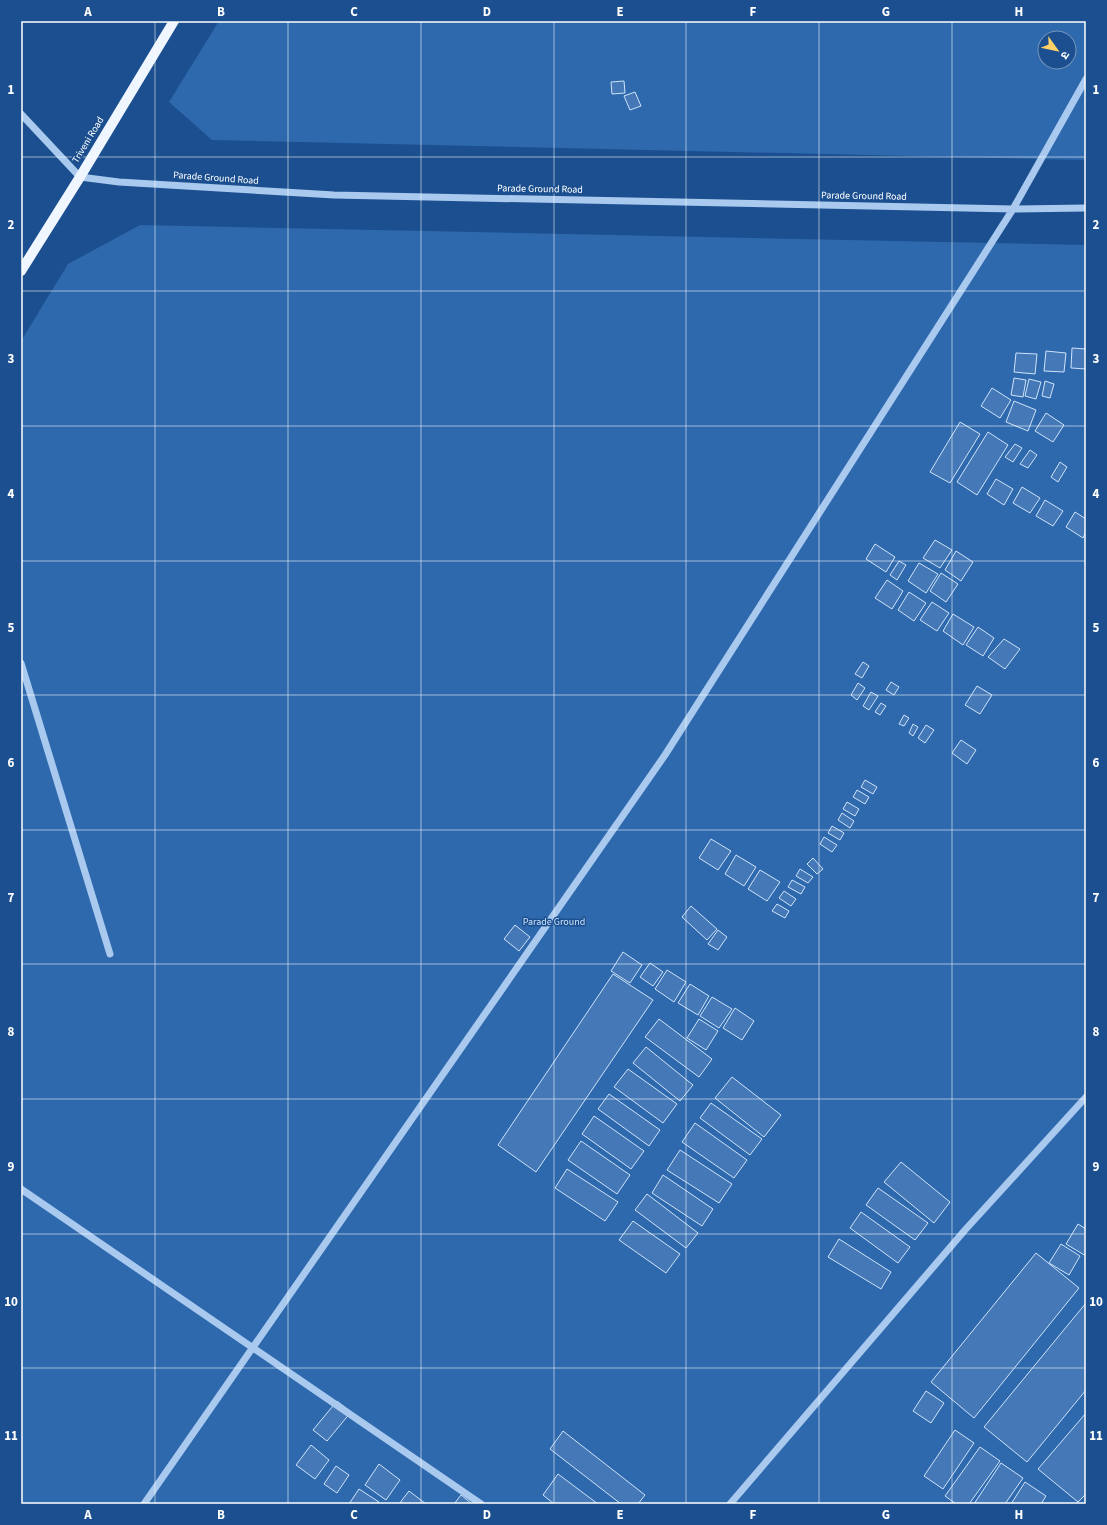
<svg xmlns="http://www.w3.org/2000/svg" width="1107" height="1525" viewBox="0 0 1107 1525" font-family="'Source Sans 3','Noto Sans Devanagari',sans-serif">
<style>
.green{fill:#2e69ad;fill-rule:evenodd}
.building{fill:#4478b7;stroke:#cfe3fa}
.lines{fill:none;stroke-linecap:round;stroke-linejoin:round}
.minor{stroke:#a9c9ee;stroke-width:7}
.major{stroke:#f0f6ff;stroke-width:10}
.grid{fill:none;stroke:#fff;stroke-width:1;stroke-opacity:0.55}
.labels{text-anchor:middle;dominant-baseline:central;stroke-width:3;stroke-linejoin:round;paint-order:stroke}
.street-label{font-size:10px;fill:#fff;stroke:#1b4f8f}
.park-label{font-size:10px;fill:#cfe3fa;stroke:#1b4f8f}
.neatline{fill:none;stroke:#fff;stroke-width:1.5}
.grid-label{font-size:13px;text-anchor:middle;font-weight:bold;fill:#fff}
</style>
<rect width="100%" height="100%" fill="#1b4f8f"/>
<path class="green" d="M219 21H1086V160L212 140 169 102ZM1045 38H1069V62H1045Z
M140 225 1086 245V1504H21V341L68 264Z"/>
<path class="building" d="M624 81 625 93 612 94 611 82Z
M635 92 641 106 630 110 624 96Z
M1072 348 1086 349V369L1071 368Z
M1046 351 1066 353 1064 372 1044 371Z
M1016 353 1037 354 1035 374 1014 372Z
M1014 378 1026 380 1023 397 1011 395Z
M1029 379 1041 382 1036 399 1025 396Z
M1045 381 1054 384 1050 398 1042 396Z
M992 388 1011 400 1000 418 981 406Z
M1014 401 1036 410 1028 431 1006 422Z
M1046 413 1064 425 1053 442 1035 431Z
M960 422 980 434 950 483 930 472Z
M988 432 1008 445 977 495 957 482Z
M1015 444 1022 448 1013 462 1005 457Z
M1030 450 1037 455 1028 468 1020 464Z
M1060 462 1067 467 1058 482 1051 477Z
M996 479 1013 489 1004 505 987 494Z
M1022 487 1040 498 1030 513 1013 503Z
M1045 500 1063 511 1053 526 1036 516Z
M1075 512 1086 519V532L1083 538 1066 527Z
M935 540 952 550 940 568 923 558Z
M875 544 895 557 886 572 866 559Z
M956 551 973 562 961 581 945 570Z
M899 561 906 565 897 580 890 575Z
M919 563 938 574 926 593 908 581Z
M941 573 958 584 946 602 930 591Z
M887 580 903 591 892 609 875 598Z
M909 592 926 603 914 621 898 610Z
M932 602 949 613 937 631 920 620Z
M953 614 974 627 963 645 943 631Z
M978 627 994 638 983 656 966 645Z
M1004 639 1020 649 1005 669 988 657Z
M863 662 869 666 862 678 855 674Z
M891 682 899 687 894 695 886 690Z
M858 683 865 688 857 700 851 695Z
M977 686 992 695 980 714 965 705Z
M871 692 878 696 869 710 863 706Z
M881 703 886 706 880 715 875 712Z
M904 715 909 718 904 726 899 724Z
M913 724 918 727 913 736 909 733Z
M926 725 934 730 925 743 918 738Z
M961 740 976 750 967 764 952 753Z
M865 780 877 787 873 794 861 787Z
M857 790 869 797 865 804 853 797Z
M847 802 859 809 855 816 843 809Z
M842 813 854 821 850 828 838 820Z
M832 826 844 833 840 840 828 833Z
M824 837 837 845 832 852 820 844Z
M711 839 731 851 718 870 699 858Z
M736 855 756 867 744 886 725 874Z
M813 858 823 869 817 874 807 864Z
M800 869 813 877 808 883 796 876Z
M760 870 780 882 767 901 748 889Z
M792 880 805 887 801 894 788 887Z
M784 891 796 899 791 906 779 898Z
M777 904 789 911 785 918 772 911Z
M691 906 717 929 707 940 682 917Z
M515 925 530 937 519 951 504 939Z
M718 930 727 937 718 950 708 944Z
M623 952 642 965 630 983 611 971Z
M650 963 663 972 653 986 640 977Z
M667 970 686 982 674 1002 655 989Z
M613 974 653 1000 536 1172 498 1145Z
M690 984 709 996 698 1015 678 1003Z
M712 997 732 1009 719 1028 700 1016Z
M735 1008 754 1021 742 1040 723 1028Z
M659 1019 712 1059 699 1077 645 1037Z
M699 1019 718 1031 706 1050 687 1038Z
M646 1047 693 1085 680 1101 633 1063Z
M628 1069 677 1104 663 1123 614 1087Z
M732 1077 781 1115 764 1137 715 1098Z
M609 1094 660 1130 649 1146 598 1109Z
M711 1103 762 1139 750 1155 700 1118Z
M594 1116 644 1151 631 1169 582 1134Z
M695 1123 747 1160 734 1178 682 1142Z
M581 1141 630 1175 617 1194 568 1160Z
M680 1150 732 1184 719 1203 667 1170Z
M901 1162 950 1202 934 1223 884 1182Z
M567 1169 618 1202 605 1221 555 1188Z
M663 1175 713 1209 702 1226 652 1193Z
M878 1188 928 1223 915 1240 866 1205Z
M647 1194 698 1233 686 1248 635 1210Z
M861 1212 910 1247 898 1263 850 1228Z
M633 1221 680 1254 666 1273 619 1240Z
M1078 1224 1086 1229V1256L1066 1244Z
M839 1239 891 1272 881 1289 828 1257Z
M1061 1244 1080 1256 1069 1275 1049 1263Z
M1036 1253 1079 1288 974 1418 931 1382Z
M1086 1303V1390L1027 1462 984 1427Z
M926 1391 944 1403 931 1423 913 1411Z
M337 1401 351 1412 327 1441 313 1430Z
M1086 1413V1494L1078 1502 1038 1469Z
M955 1430 974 1443 943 1489 924 1476Z
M563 1431 645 1495 638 1504H621L550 1449Z
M311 1445 329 1460 315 1479 296 1465Z
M980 1447 1000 1461 969 1504H956L945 1496Z
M1001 1463 1023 1478 1005 1504H974Z
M379 1464 400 1480 386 1500 365 1485Z
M336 1466 349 1475 337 1493 324 1484Z
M558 1474 598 1504H554L543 1495Z
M1025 1482 1046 1496 1041 1504H1011Z
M359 1489 379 1502 377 1504H349Z
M409 1491 426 1504H399Z
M461 1495 472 1504H454Z"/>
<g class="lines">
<path class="minor" d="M21 114 80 177 119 182 334 195 1013 209 1086 208
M21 663 110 954
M21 1189 481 1504
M144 1504 665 755 1013 209 1086 79
M730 1504 965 1230 1086 1097"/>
<path class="major" d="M21 271 80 177 174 21"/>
</g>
<path class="grid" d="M155 21V1504M288 21V1504M421 21V1504M554 21V1504M686 21V1504M819 21V1504M952 21V1504M21 157H1086M21 291H1086M21 426H1086M21 561H1086M21 695H1086M21 830H1086M21 964H1086M21 1099H1086M21 1234H1086M21 1368H1086"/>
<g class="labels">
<g class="street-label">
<text transform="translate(88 140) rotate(-59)">Triveni Road</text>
<text transform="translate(216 178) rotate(4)">Parade Ground Road</text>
<text transform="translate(540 189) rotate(1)">Parade Ground Road</text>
<text transform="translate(864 196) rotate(1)">Parade Ground Road</text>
</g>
<g class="park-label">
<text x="554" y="922">Parade Ground</text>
</g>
</g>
<rect width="1107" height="1525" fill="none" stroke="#1b4f8f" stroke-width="44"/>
<g transform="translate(1057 50) rotate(123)"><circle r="19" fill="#1b4f8f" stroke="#7695bc"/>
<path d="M0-3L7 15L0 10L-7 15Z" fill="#ffd166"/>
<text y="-6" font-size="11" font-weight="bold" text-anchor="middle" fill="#ffffff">उ</text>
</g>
<rect x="22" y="22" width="1063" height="1481" class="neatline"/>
<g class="grid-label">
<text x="88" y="16">A</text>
<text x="221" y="16">B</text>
<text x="354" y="16">C</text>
<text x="487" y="16">D</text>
<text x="620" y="16">E</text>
<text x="753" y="16">F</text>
<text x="886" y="16">G</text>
<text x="1019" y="16">H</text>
<text x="11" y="94">1</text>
<text x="1096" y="94">1</text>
<text x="11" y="229">2</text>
<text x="1096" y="229">2</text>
<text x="11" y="363">3</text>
<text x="1096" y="363">3</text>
<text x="11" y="498">4</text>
<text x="1096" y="498">4</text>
<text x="11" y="632">5</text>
<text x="1096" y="632">5</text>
<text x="11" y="767">6</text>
<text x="1096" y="767">6</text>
<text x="11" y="902">7</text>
<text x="1096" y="902">7</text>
<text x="11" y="1036">8</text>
<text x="1096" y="1036">8</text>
<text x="11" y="1171">9</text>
<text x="1096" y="1171">9</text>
<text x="11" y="1306">10</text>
<text x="1096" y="1306">10</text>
<text x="11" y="1440">11</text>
<text x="1096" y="1440">11</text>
<text x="88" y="1519">A</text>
<text x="221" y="1519">B</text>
<text x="354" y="1519">C</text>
<text x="487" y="1519">D</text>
<text x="620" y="1519">E</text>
<text x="753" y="1519">F</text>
<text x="886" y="1519">G</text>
<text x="1019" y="1519">H</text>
</g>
</svg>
